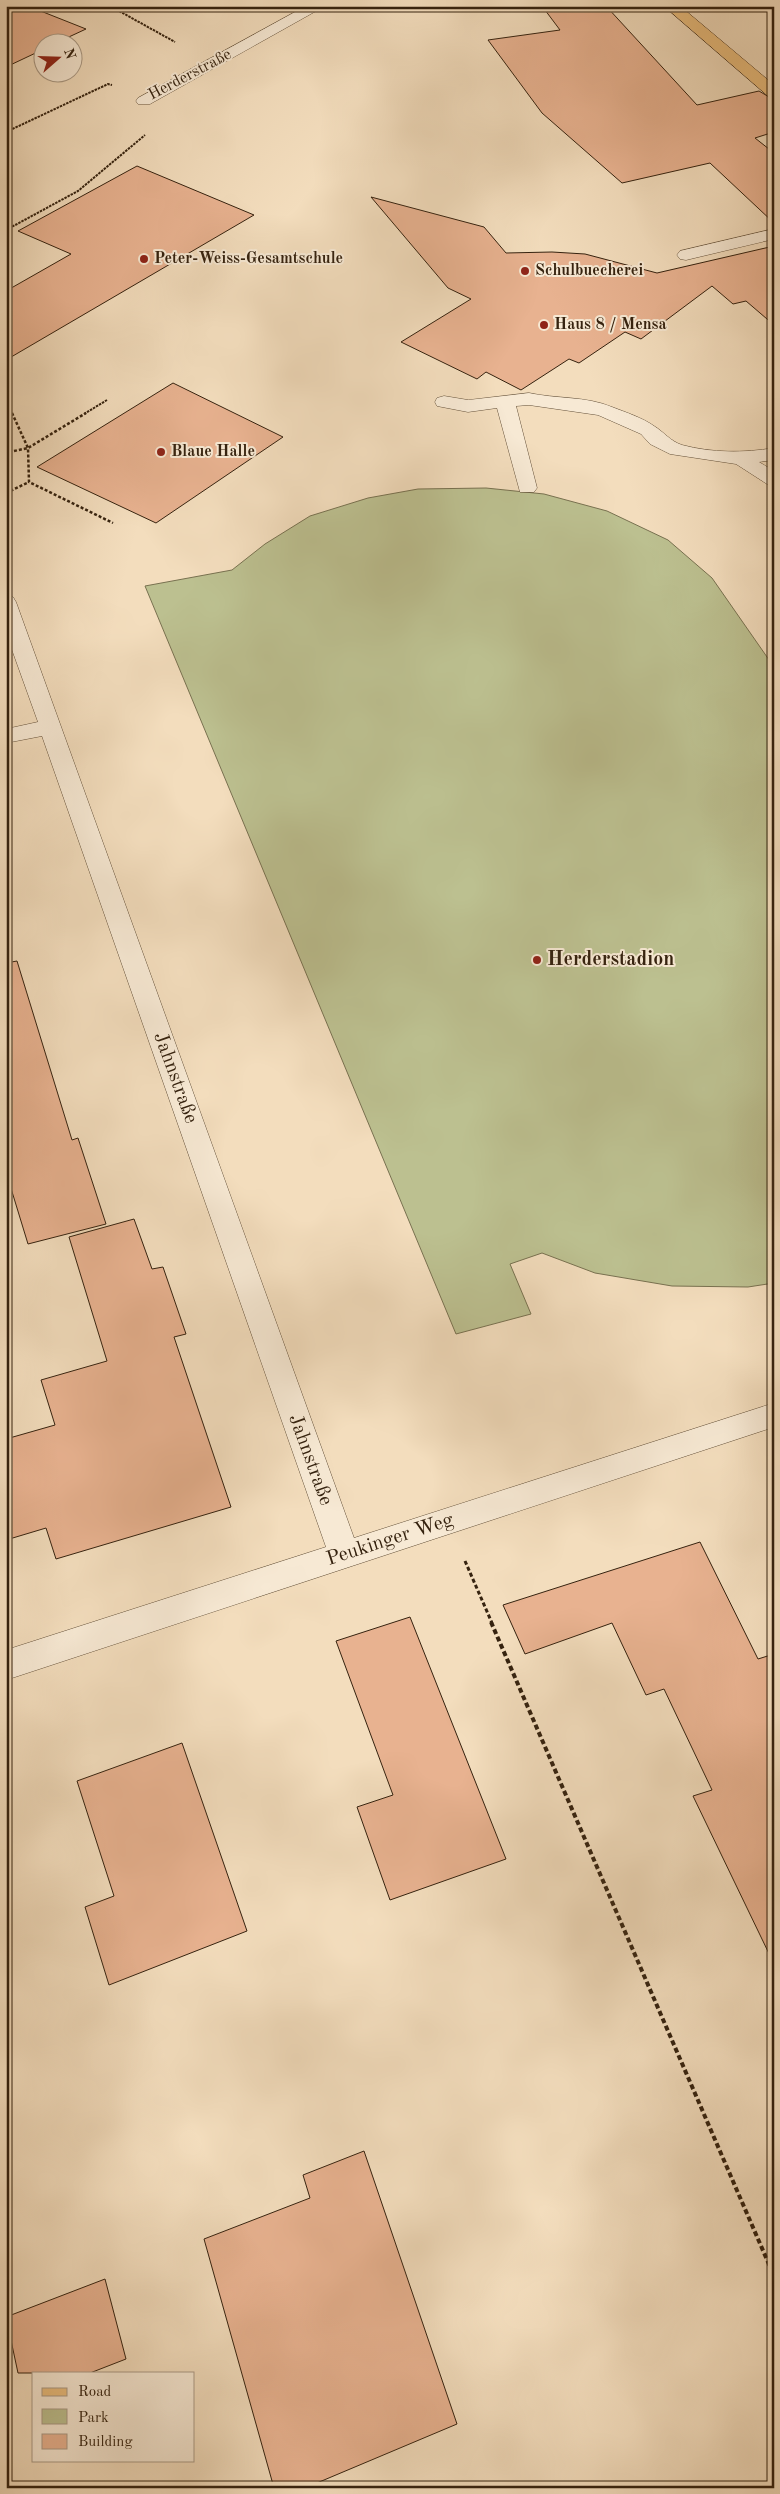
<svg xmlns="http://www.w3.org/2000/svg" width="780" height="2494" viewBox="0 0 780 2494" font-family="'Old Standard TT',serif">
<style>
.green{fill:#bcc090;stroke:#787150}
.building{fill:#e8b290;stroke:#35220f}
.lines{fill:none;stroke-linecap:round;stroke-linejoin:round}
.minor-casing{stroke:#64513a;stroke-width:1}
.major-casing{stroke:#35220f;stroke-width:1}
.path-far3{stroke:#35220f;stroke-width:2;stroke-dasharray:2.5 1;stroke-linecap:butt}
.path-far2{stroke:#35220f;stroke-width:2.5;stroke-dasharray:3 2;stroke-linecap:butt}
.path-far1{stroke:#35220f;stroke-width:3;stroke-dasharray:4 2.5;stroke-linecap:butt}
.path{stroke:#35220f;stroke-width:4;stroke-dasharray:5 3;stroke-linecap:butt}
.minor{fill:#f7e9d4;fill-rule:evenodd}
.major{fill:#eabe7e;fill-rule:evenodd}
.poi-dot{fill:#8f2418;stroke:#f7e9d4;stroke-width:2}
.labels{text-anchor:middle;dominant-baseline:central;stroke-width:4;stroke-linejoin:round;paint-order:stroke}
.far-street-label{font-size:16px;fill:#35220f;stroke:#f7e9d4}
.far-poi-label{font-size:16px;font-weight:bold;fill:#35220f;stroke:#f7e9d4;text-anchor:start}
.poi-label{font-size:20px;font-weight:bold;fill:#35220f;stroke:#f7e9d4;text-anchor:start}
.street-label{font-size:20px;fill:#35220f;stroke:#f7e9d4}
</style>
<rect width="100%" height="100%" fill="#f3ddbd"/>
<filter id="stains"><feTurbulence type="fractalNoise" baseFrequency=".004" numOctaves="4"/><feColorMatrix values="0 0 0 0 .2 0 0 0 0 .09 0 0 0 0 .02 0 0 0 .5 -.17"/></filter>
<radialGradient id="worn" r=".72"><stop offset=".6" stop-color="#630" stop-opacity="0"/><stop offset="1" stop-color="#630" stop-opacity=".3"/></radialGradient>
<path class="green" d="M486 488 544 494 607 511 668 540 712 578 774 667V1283L748 1287 672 1286 595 1273 542 1253 510 1264 531 1314 456 1334 145 586 232 570 265 544 310 516 368 498 418 489Z"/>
<path class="building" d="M6 6H28L86 29 58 42H42V50L6 67Z
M542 6H606L697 105 759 91 774 100V132L755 138 774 153V223L710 163 622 183 542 113 488 40 560 30Z
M137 166 254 215 6 360V291L71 254 18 231Z
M371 197 484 227 506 253 552 252 585 254 657 273 774 246V325L746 301 733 304 712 286 641 339 625 332 579 363 569 359 521 390 486 372 477 379 401 342 471 299 448 288Z
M173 383 283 437 156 523 37 467Z
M17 961 72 1140 78 1138 106 1224 28 1244 6 1172V963Z
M134 1219 152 1269 163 1267 186 1334 174 1337 231 1507 56 1559 46 1528 6 1540V1439L55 1425 41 1380 107 1361 69 1237Z
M700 1542 758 1659 774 1654V1964L693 1796 712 1790 664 1689 646 1695 612 1623 525 1654 503 1605Z
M410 1617 506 1859 390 1900 357 1807 393 1795 336 1641Z
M182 1743 247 1931 109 1985 85 1907 114 1896 77 1781Z
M364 2151 457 2424 305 2488H274L204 2239 310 2198 303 2175Z
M105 2279 126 2359 90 2373H18L6 2317Z"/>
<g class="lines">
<g class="minor-casing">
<path id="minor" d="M306 6H325L150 104H138L136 101 138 98Z
M774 229V239L686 260 680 259 677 255 680 251Z
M529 393C556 399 586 396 612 407 625 412 643 418 654 426 664 432 670 441 682 445 712 453 744 453 774 448V460L759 462 774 471V486L767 484 736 464 670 454 650 444 641 434 598 415 529 405 516 406 537 488 534 492H520L497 408 468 412 437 406 435 402 437 398 444 396 468 400Z
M6 596 13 597 16 602 354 1538 774 1403V1427L6 1680V1650L326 1547 42 736 6 743V729L38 722 6 633Z"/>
</g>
<g class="major-casing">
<path id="major" d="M664 6H680L774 85V98L768 96Z"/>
</g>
<path class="path-far3" d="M110 6 175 42
M6 132 108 84 112 85
M6 230 78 191 145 135
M6 400 12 414
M84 414 107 400"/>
<path class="path-far2" d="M12 413 28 448 29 482 113 523
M14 451 28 448 86 413
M6 493 29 482"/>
<path class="path-far1" d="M465 1561 492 1623"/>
<path class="path" d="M491 1622 774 2276"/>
<use href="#minor" class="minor"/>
<use href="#major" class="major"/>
</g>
<g class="poi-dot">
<circle cx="144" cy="259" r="5"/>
<circle cx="525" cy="271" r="5"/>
<circle cx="544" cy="325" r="5"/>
<circle cx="161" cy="452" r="5"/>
<circle cx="537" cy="960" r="5"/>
</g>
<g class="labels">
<g class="far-street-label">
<text transform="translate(190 75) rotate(-28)">Herderstraße</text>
</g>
<g class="far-poi-label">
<text x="154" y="259">Peter-Weiss-Gesamtschule</text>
<text x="535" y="271">Schulbuecherei</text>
<text x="554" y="325">Haus 8 / Mensa</text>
<text x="171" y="452">Blaue Halle</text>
</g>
<g class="poi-label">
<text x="547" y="960">Herderstadion</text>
</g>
<g class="street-label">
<text transform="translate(175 1078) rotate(70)">Jahnstraße</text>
<text transform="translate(310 1460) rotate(70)">Jahnstraße</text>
<text transform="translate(390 1540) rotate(-18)">Peukinger Weg</text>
</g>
</g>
<rect width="780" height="2494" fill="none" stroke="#f3ddbd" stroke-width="25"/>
<rect x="8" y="8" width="765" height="2479" fill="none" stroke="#35220f" stroke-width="2.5"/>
<rect x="12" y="12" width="755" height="2469" fill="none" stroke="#35220f"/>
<rect x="32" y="2372" width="162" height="90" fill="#f7e9d4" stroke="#a99985"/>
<rect x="42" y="2388" width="25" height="8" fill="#eabe7e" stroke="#a99985"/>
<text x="78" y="2396" font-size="15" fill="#35220f">Road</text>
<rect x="42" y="2409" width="25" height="15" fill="#bcc090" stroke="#a99985"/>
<text x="78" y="2422" font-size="15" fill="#35220f">Park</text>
<rect x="42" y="2434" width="25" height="15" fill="#e8b290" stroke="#a99985"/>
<text x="78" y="2446" font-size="15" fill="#35220f">Building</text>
<g transform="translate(58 58) rotate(70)"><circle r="24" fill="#f7e9d4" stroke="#a99985"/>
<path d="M0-4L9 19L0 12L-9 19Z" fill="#8f2418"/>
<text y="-8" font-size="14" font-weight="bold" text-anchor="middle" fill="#35220f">N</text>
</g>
<rect width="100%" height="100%" filter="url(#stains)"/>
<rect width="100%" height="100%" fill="url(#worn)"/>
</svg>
